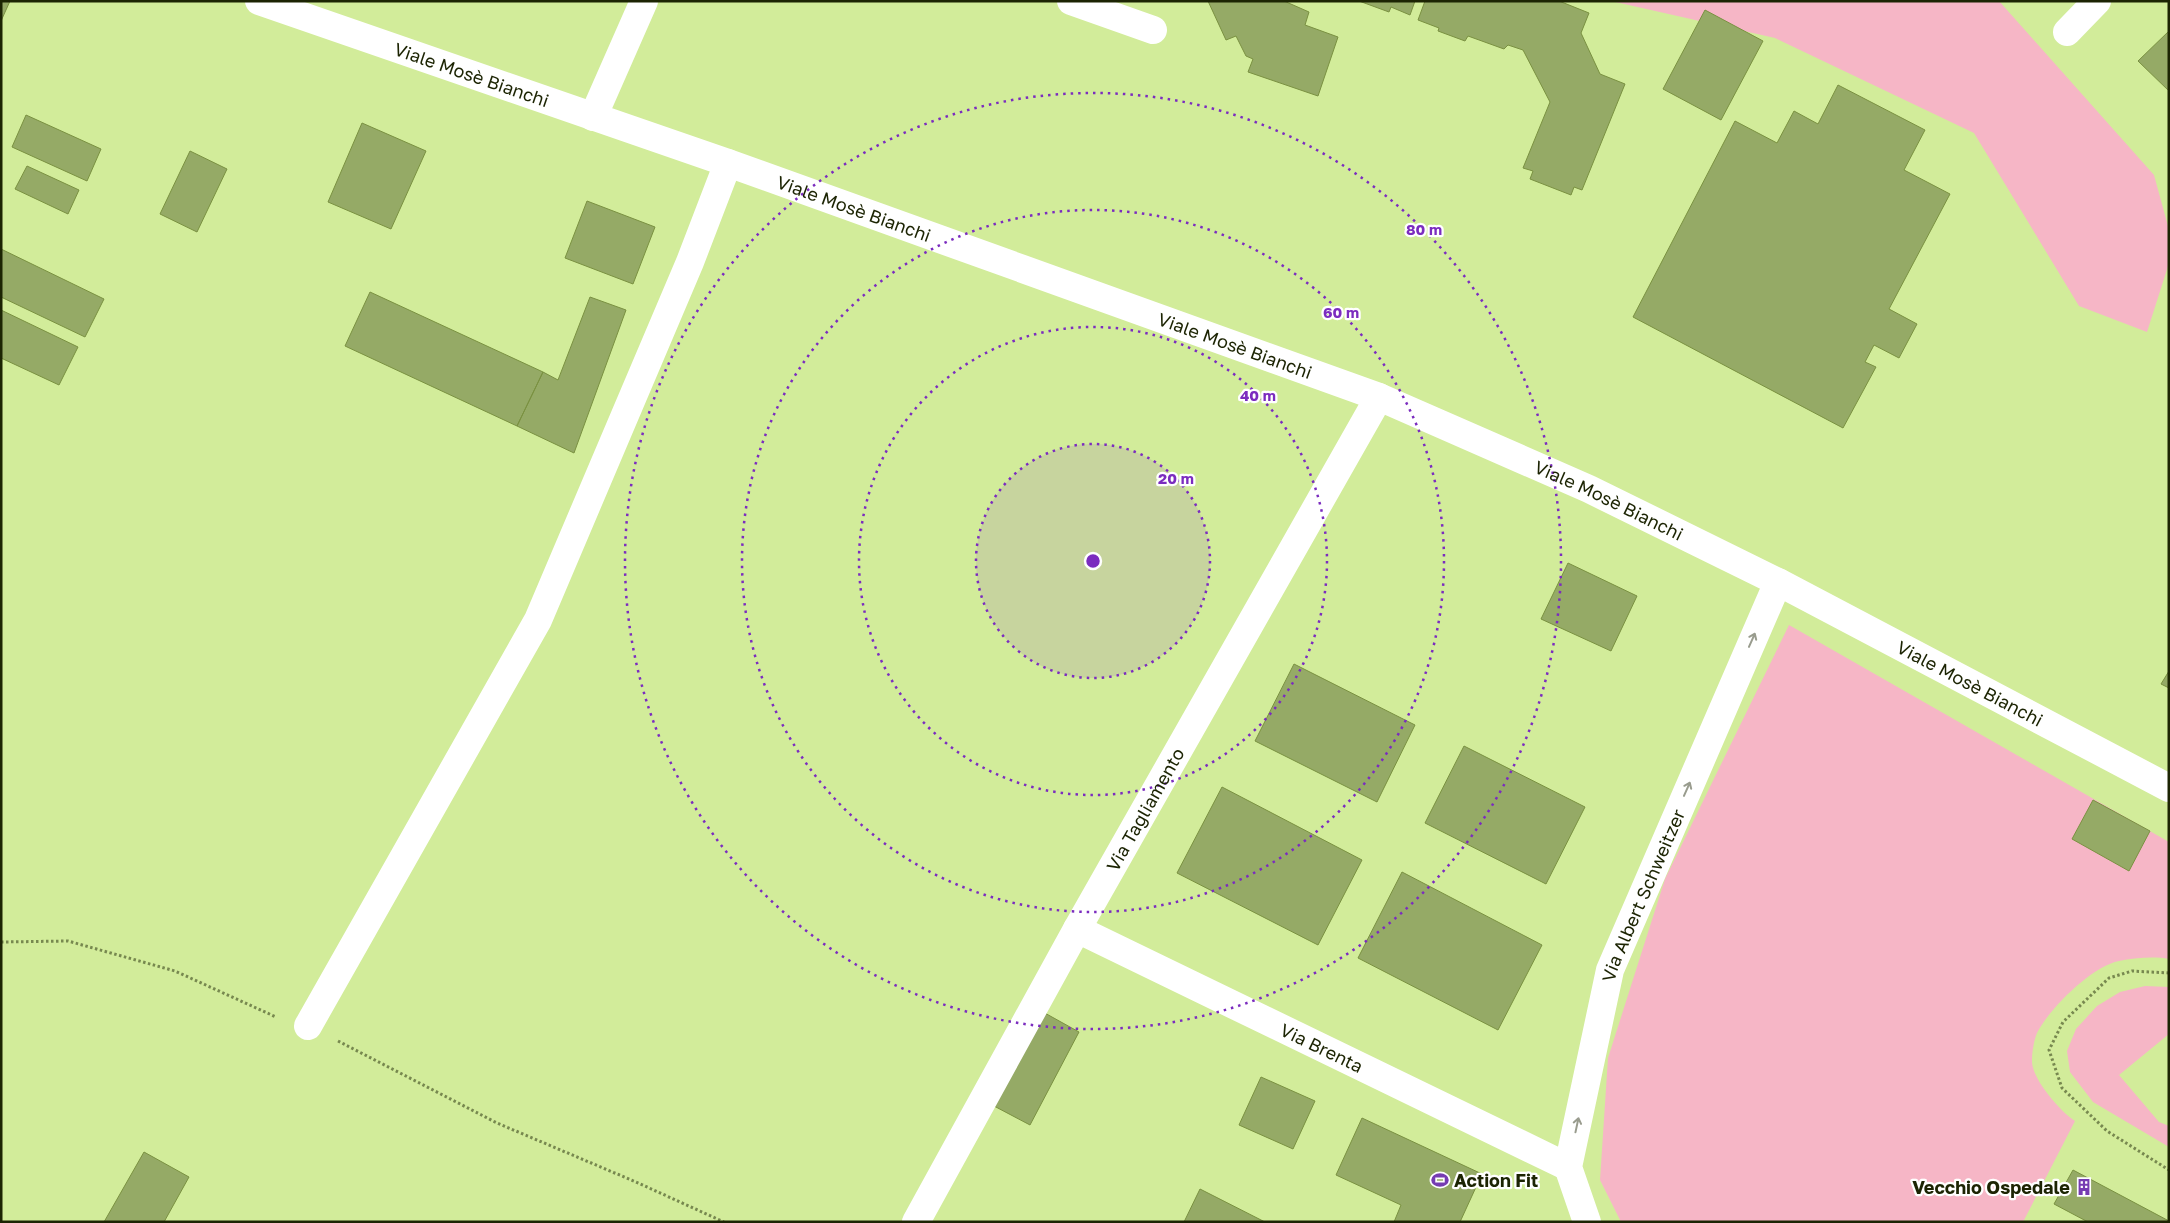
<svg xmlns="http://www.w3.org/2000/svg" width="2170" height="1223" viewBox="0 0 2170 1223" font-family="'Golos Text',sans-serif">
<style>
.green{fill:#f6b6c6}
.building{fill:#95aa66;stroke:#7a9141}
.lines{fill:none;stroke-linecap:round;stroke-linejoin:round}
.path{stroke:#77884f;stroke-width:3;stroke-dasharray:2.5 2.5;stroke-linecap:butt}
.minor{stroke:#fff;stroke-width:28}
.major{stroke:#fff;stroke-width:28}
.oneway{stroke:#999c8e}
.ring{fill:none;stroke:#7b2cbf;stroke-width:2.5;stroke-dasharray:2.5 5}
.labels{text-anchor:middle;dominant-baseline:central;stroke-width:4.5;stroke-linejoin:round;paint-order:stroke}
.street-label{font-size:18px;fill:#1c2403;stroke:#fff}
.poi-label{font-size:18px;font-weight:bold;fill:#1c2403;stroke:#fff;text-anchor:start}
.centre{fill:#7b2cbf;stroke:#fff;stroke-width:2.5}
.ring-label{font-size:15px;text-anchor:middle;font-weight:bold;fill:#7b2cbf;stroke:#fff;stroke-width:4.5;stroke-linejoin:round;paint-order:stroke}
</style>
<rect width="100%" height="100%" fill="#d2ec9a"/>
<path class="green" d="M1611 1H1999L2154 175 2169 230V263L2147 332 2079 306 1974 133 1775 38Z
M1789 625 2169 842V959C2154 956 2134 958 2119 961 2092 966 2049 1009 2037 1033 2034 1040 2032 1052 2032 1060 2031 1078 2060 1111 2075 1121L2023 1222H1621L1600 1180 1608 1058 1665 879Z
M2145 986 2169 987V1034L2119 1075 2159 1122 2169 1126V1147L2093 1102 2070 1072 2067 1051 2076 1029 2097 1006 2120 992Z"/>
<path class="building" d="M1 1H10L1 21Z
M1208 1H1284L1309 12 1305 25 1338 37 1318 96 1248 72 1253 59 1246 56 1236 36 1226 40Z
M1359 1H1415L1410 15 1391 7 1389 12Z
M1425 1H1559L1589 13 1581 33 1600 74 1625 84 1582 190 1574 187 1571 195 1530 179 1533 171 1523 168 1550 102 1523 50 1508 45 1504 49 1468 36 1465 41 1438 31 1439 28 1418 20Z
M1705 10 1763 41 1721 120 1663 89Z
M2169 31V91L2138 61Z
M1838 85 1925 130 1904 170 1950 194 1889 309 1917 324 1899 358 1874 345 1865 362 1876 367 1843 428 1633 317 1735 121 1777 143 1794 111 1818 124Z
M26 115 101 149 87 181 12 147Z
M362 123 426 151 391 229 328 202Z
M190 151 227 169 197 232 160 214Z
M27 166 79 190 68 214 15 189Z
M587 201 655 227 633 284 565 258Z
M1 249 104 299 85 337 1 297Z
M370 292 543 372 517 426 345 346Z
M590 297 626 310 574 453 517 426 543 372 558 380Z
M1 310 78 347 59 385 1 358Z
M1568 563 1637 596 1611 651 1541 619Z
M1294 664 1415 725 1377 802 1255 741Z
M2169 671V688L2161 684Z
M1464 746 1585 807 1546 884 1425 823Z
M1222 787 1362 860 1318 945 1177 873Z
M2093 800 2150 831 2129 871 2072 839Z
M1402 872 1542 945 1498 1030 1358 958Z
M1043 1012 1079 1032 1030 1125 994 1106Z
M1261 1077 1315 1101 1293 1149 1239 1125Z
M1362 1118 1482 1174 1460 1222H1394L1401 1205 1336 1175Z
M144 1152 189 1177 164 1222H104Z
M2073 1170 2169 1221V1222H2088L2054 1204Z
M1200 1189 1265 1222H1184Z"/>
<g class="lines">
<path class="path" d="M1 942 68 941 175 971 276 1017
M2169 973 2132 971 2109 978 2063 1022 2049 1050 2062 1088 2107 1131 2169 1170
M338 1041 497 1123 636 1182 724 1222"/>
<g class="minor">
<path d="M1071 1 1153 30"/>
<path d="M2067 32 2097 1"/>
<path d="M593 117 644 1"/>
<path id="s1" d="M1077 929 1568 1167"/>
<path d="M308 1026 538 620 690 262 728 163"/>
<path id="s2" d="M916 1222 1077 929 1379 397"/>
<path id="s3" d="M1587 1222 1568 1167 1610 970 1778 582"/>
</g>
<path class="major" id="s4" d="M259 1 728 163 1379 397 1589 489 1778 582 2169 788"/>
</g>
<defs><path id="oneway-shaft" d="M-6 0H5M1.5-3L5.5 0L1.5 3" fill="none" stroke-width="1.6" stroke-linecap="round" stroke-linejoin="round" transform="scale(1.25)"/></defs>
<g class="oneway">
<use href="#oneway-shaft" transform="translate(1752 640) rotate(-66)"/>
<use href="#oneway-shaft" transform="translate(1687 789) rotate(-66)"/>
<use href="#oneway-shaft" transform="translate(1577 1125) rotate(-78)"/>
</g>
<circle cx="1093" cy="561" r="117" fill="#7b2cbf" fill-opacity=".12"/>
<g class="ring">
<circle cx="1093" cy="561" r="117"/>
<circle cx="1093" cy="561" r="234"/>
<circle cx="1093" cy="561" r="351"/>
<circle cx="1093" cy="561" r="468"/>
</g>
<defs>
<g id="stadium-bare" transform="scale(1.35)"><path d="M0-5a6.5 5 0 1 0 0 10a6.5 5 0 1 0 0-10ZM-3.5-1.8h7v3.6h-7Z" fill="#763cb2" stroke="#fff" stroke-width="2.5" paint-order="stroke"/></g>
<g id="building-bare" transform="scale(1.35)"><path d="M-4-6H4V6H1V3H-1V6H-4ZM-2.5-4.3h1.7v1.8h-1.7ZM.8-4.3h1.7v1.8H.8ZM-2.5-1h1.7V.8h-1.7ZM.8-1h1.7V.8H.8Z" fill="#763cb2" stroke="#fff" stroke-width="2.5" paint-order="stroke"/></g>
</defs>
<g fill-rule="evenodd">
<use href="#stadium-bare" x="1440" y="1180"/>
<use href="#building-bare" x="2084" y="1187"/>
</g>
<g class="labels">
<g class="street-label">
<text stroke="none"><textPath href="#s4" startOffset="225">Viale Mosè Bianchi</textPath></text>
<text stroke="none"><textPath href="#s4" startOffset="630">Viale Mosè Bianchi</textPath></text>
<text stroke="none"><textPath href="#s4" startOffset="1035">Viale Mosè Bianchi</textPath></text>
<text stroke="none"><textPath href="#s4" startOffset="1440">Viale Mosè Bianchi</textPath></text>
<text stroke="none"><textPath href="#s4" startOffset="1845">Viale Mosè Bianchi</textPath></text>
<text stroke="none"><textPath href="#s2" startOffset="472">Via Tagliamento</textPath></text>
<text stroke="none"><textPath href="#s3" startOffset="341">Via Albert Schweitzer</textPath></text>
<text stroke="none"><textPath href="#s1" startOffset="272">Via Brenta</textPath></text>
</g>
<g class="poi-label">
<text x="1454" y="1180">Action Fit</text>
<text x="2070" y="1187" text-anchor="end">Vecchio Ospedale</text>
</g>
</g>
<circle cx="1093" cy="561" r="8" class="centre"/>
<g class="ring-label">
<text x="1424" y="235">80 m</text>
<text x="1341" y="318">60 m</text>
<text x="1258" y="401">40 m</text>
<text x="1176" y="484">20 m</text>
</g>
<rect width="2170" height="1223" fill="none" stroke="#1c2403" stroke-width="5"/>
</svg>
